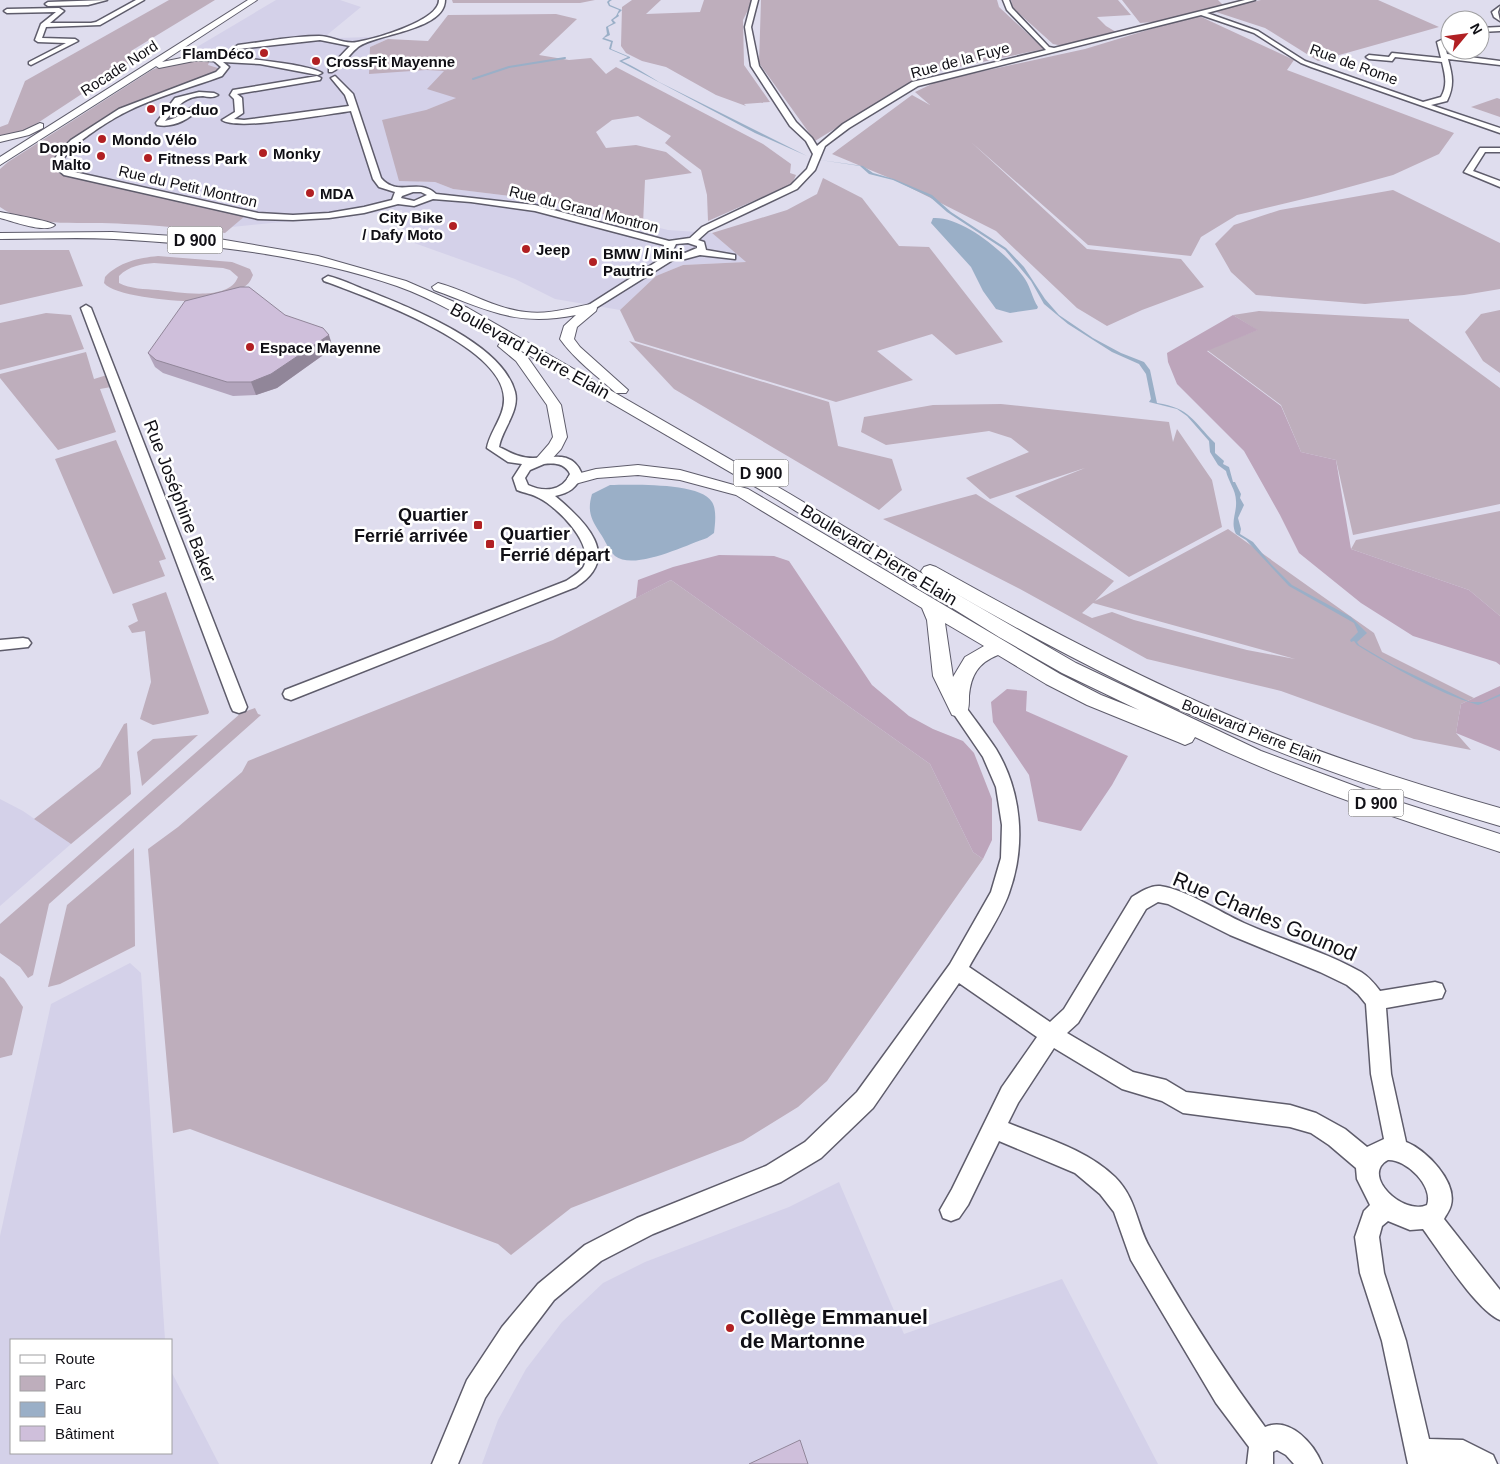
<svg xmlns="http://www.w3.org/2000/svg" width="1500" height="1464" viewBox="0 0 1500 1464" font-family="Arial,sans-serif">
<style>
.built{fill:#d4d1e9}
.green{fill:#beaebc;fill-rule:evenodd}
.forest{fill:#bda5bb}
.water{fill:#9aafc7}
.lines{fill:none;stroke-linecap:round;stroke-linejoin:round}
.stream{stroke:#9aafc7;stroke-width:2}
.minor-casing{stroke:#5e5c6b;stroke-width:3}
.major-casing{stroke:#5e5c6b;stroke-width:2}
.minor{fill:#fff;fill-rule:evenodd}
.major{fill:#fff;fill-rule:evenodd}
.wall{fill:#b2a4bc}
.shaded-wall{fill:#918699}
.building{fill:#cfbfdb;stroke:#918699}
.poi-dot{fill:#b12023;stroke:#fff;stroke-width:2}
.labels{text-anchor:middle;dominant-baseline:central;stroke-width:5;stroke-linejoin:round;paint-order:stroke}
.far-poi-label{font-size:15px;font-weight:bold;fill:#100f15;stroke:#fff;text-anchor:start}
.far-street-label{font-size:15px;fill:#100f15;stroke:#fff}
.shield{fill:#fff;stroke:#58575b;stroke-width:1}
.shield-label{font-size:16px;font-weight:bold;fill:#100f15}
.street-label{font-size:18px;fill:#100f15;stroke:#fff}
.poi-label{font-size:18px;font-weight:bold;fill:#100f15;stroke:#fff;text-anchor:end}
.near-street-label{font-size:21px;fill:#100f15;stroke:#fff}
.near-poi-label{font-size:21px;font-weight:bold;fill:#100f15;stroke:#fff;text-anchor:start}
</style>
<rect width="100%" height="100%" fill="#dfddee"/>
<path class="built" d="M276 0H340L361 7 327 35 338 38 370 37 388 39 370 47 426 70 445 71 457 98 426 110 419 182H435L453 189 543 200 668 230 712 233 746 262 683 265 656 276 620 310 555 299 515 279 403 239 402 210 232 227 244 216 64 175 56 170 55 158 61 148 112 115 208 65 210 61H184L180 57Z
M0 799 23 811 71 844 0 906Z
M130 963 141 973 165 1340H11V1453H171V1371L219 1464H0V1236L51 1004Z
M839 1182 904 1334 1062 1279 1158 1464H482L498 1420 526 1369 562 1322 603 1283 645 1262 789 1207Z"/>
<path class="green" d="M169 0H215L131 51 144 53 24 132 0 137V127L8 124 25 81Z
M452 0H595L580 3H453Z
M632 0H661L646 14 700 12 704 0H753L743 20 744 65 770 102 744 104 746 106 716 95 666 67 642 61 626 53 621 46 622 7Z
M761 0H997L999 7 1044 49 924 74 815 141 759 63Z
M1011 0H1118L1131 15 1097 17 1106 26 1116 32 1063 46 1053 44 1013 8Z
M1122 0H1218L1223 5 1179 20 1140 23Z
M1261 0H1378L1439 27 1318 61 1265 28 1213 11Z
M556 14 577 19 539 55 569 60 591 58 606 74 616 67 763 144 791 164 790 173 796 175 792 184 708 221 707 195 701 170 665 143 671 136 638 116 612 120 596 132 606 148 636 145 666 152 692 173 645 180 643 224 543 200 453 189 435 182 399 181 382 120 426 110 456 98 427 89 444 71 426 70 369 74 370 47 388 39 428 41 448 15Z
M1197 15 1294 60 1287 70 1454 133 1439 154 1393 175 1320 195 1237 215 1201 237 1191 256 1088 245 971 142 1087 249 1181 259 1204 287 1142 310 1107 326 1077 308 996 231 899 182 832 154 912 95 930 105 915 92 938 81 1085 49Z
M210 60 208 65 221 69 218 73 112 115 61 148 55 158 56 170 64 175 245 216 225 233C191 229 158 225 125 224 89 221 29 229 0 207V169L8 162 152 70C170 61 190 61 210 60Z
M1497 98 1500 99V117L1471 107Z
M823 178 862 198 899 246 929 247 1003 342 956 355 932 334 877 351 913 380 836 402 635 341 620 310 656 276 683 265 746 262 712 233 787 210 817 194Z
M1393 190 1500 243V289L1464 295 1365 304 1256 295 1231 272 1215 244 1234 225 1280 210Z
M0 250H69L83 286 0 305Z
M158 256 232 262 250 269 253 275C251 280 249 284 244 287 237 292 213 299 204 301 186 303 114 297 104 283L105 277C119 262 138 258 158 256ZM154 263 223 268 230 270 238 277C229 302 178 292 158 290 145 289 130 289 119 283V276C129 266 141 264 154 263Z
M1500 310V373L1483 361 1465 332 1481 314Z
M1259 311 1409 319V321L1500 388V504L1353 535 1336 460 1301 452 1281 405 1207 350 1257 330 1233 315Z
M46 313 71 315 84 349 0 370V323Z
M629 341 829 402 838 446 892 459 902 490 879 510 674 389Z
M86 352 94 379 107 375 111 387 100 389 116 432 58 450 0 378V374Z
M1001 404 1169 422 1173 442 1177 429 1212 480 1222 527 1129 577 1015 496 1085 468 990 499 966 478 1029 452 1011 438 989 431 886 445 861 432 864 417 933 405Z
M116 440 166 559 159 561 165 576 113 594 55 459Z
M976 494 1114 581 1095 601 1228 529 1374 633 1382 652 1474 698 1461 704 1456 733 1471 750 1414 739 1281 691 1147 659 1020 589 883 519ZM1093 603 1295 659 1247 650 1134 620 1112 612 1092 618 1082 613Z
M1500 511V616L1469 590 1351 549 1356 540Z
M671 580 930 764 973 852 983 859 827 1081 798 1107 743 1141 571 1208 511 1255 498 1244 190 1129 173 1133 148 849 178 827 242 772 248 761 553 640Z
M166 592 209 712 208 714 153 725 140 719 151 682 145 631 132 633 128 626 138 621 132 604Z
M255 708 258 714 261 715 49 904 33 975 28 978 20 967 0 953V924L241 713Z
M127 723 131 794 71 844 34 819 100 767 124 724Z
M198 735 142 786 137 752 153 739Z
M134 848 135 946 60 984 48 987 67 905Z
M0 976 4 979 23 1007 12 1055 0 1058Z"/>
<path class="forest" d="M1233 315 1258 330 1207 351 1281 406 1301 452 1336 460 1351 549 1469 590 1500 616V665L1496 662 1413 636 1361 603 1299 553 1280 515 1244 451 1177 384 1168 362 1167 353Z
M719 555 774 556 789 561 872 685 909 716 933 729 963 741 974 753 992 799V840L983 859 973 852 930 764 671 580 636 598 638 580 673 567Z
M1500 686V751L1456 733 1461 704Z
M1007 689 1027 691 1026 711 1128 756 1112 785 1081 831 1038 821 1029 775 993 722 991 702Z"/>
<path class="water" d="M609 0H612L609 2 610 5 622 10 618 14 619 16 613 20 616 23 608 27 610 35 604 38 613 41 611 49 630 57V58L622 61C635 67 646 74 659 82L807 156 755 133 619 61 628 57 609 49 611 42 602 39 607 34 606 27 613 23 611 20 616 16 619 10 609 6 607 2Z
M820 160 863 166 873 173 894 179 932 195 951 212 1006 248 1024 267 1045 299 1059 315 1093 338 1121 353 1144 362 1150 370 1157 403C1190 408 1193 421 1215 443V453L1224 461 1223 464 1229 467 1233 482H1235L1241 494 1240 498 1244 505 1238 518 1241 529 1240 534 1253 542 1271 564 1292 585 1351 617 1367 633 1357 642 1359 645 1393 665 1470 702H1483L1500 694V696L1478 705C1435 692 1395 668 1357 645L1354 641 1351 642 1350 640 1358 632 1354 623 1289 586 1246 540 1236 534C1230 522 1237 513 1236 501 1236 490 1228 481 1226 471L1218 465 1210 452 1209 441 1187 416 1177 409 1149 402 1151 399 1146 374 1139 364 1112 352 1068 324 1044 304 1031 281 1005 250 947 212 930 197 893 180 869 174 860 166Z
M933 218C963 216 1009 255 1025 279 1031 288 1032 298 1038 307L1037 309 1010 313 996 309 983 291 971 267 931 223Z
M610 485C631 485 700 482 712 502 717 510 715 524 714 533L707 538C686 545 634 571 615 556 609 551 605 540 600 533 591 519 587 511 592 494Z"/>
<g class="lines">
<path class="stream" d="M473 79 509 67 565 58"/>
<g class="minor-casing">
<path id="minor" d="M107 0 88 5 48 6 45 4 48 2Z
M136 0H144L100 25 46 27 42 38 75 39 78 41 31 65 29 64V62L66 43 38 42 35 40 41 24 56 12 7 13 4 11 7 9 59 8 64 11 50 23H91L96 22Z
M439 0H445C445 31 372 34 357 48 348 55 343 67 332 72H329V68L350 46 320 40 238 49 235 47 238 45C264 42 292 36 319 36 331 36 345 45 357 42 375 39 439 21 439 0Z
M752 0H758L751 27 759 66 796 122 812 138 817 146 843 124 912 82 1046 50 1007 10 1003 0H1009L1012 8 1049 47 1054 48 1245 0H1255L1207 13 1258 31 1305 61 1423 102 1441 97C1448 85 1445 75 1442 62L1395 57 1392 61 1369 59 1366 57 1369 55 1389 57 1392 53 1441 58 1437 42 1450 36V40L1444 43 1447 54 1500 61V65L1448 59C1452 74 1455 85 1447 101L1431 105 1500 128V133L1311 67 1301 63 1254 33 1201 15 918 86 849 128 825 146 815 170 797 189 708 231 698 240 704 242 706 250 735 255V259L700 255 685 259 676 258 591 311 587 310 586 308 587 306 667 255 663 251 664 245 535 211 471 202 433 199 414 206 398 204 364 213 329 218 293 220 258 219 64 175 57 169 54 161 58 153 71 140 119 109 216 72 221 67 214 61 196 60 194 59V57C213 54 307 63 322 73L318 75 260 64 223 62 229 67 222 76C190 88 154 97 124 113 112 119 61 150 63 163 63 167 67 169 70 171L258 213 293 215 329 213 364 207 392 200 395 192 379 187 373 179 351 111C328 114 237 131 222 120L235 112 234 99 230 95 233 90 317 76 321 78 320 80 237 94 242 98 243 113 234 119 244 120 349 106 345 95 331 78 335 76 353 94 381 178C398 198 418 177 436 194L535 205 669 241 690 238 702 227 791 185 807 169 813 154 806 141 790 126 751 66 745 27ZM413 192H421L427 195 414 201 401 198 402 196ZM688 243 697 246V248L685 253 673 250 676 244Z
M1500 6 1498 12 1500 21 1494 17 1492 12Z
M1500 27V31L1480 32V28Z
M199 92 214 93 218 95C213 98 208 97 203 96 184 96 176 108 165 121L175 118 192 107 199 109C188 120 173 128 157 125L156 123 175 98Z
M1480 148H1500V152H1485L1473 171 1500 181V187L1464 172Z
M328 276C341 279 355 286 368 291 411 308 502 343 515 392 520 411 502 429 499 447 511 453 520 458 533 458 553 458 572 450 582 474 577 488 569 493 555 496 585 521 623 557 576 587L291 700 285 698 283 694 285 690 566 581C572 577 581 572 584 566 594 543 557 507 539 498 533 494 524 493 517 490L513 478 522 464 508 462 487 448C490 431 505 416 504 398 503 345 367 297 324 281L323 279ZM544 464C554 463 565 463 570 474 562 492 543 492 528 485L525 478 530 470Z
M86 305 91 308 247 707 245 711 239 713 233 711 231 707 81 308Z
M23 638 28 639 31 643 28 647 0 650V640Z
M959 704 965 706C975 720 986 734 996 749 1022 792 1026 846 1009 893 1001 916 981 945 969 967L1050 1022 1064 1009 1132 897C1140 892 1151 885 1160 886 1188 890 1219 912 1244 923 1282 940 1324 951 1361 972 1369 977 1374 983 1380 991L1435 982 1442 984 1445 991 1442 998 1386 1008 1391 1074 1406 1142C1426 1150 1457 1181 1451 1205 1450 1210 1446 1215 1444 1219L1500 1290V1320C1476 1310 1440 1252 1423 1229L1410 1230 1388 1221 1382 1226 1379 1237 1384 1273 1406 1341 1429 1439 1463 1440 1493 1455 1497 1464H1408L1382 1341 1360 1273 1355 1237 1364 1211 1370 1205 1357 1179 1356 1168 1329 1145 1311 1133 1290 1127 1183 1113 1162 1101 1122 1089 1054 1048 1018 1103 1008 1123C1045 1138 1086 1149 1115 1177 1137 1199 1136 1224 1150 1248 1185 1310 1223 1370 1265 1427 1290 1416 1314 1444 1322 1464H1294L1286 1455 1277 1450 1273 1452V1464H1247L1249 1447 1216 1403 1131 1260 1114 1212 1100 1194 1075 1173 999 1141 968 1205 959 1218 951 1221 943 1218 940 1210 952 1189 1002 1087 1037 1037 959 983 873 1108 821 1158 781 1182 653 1234 601 1261 554 1300 520 1345 485 1398 458 1464H432L467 1380 502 1327 538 1284 585 1245 637 1218 766 1166 805 1142 857 1092 950 964 991 892 1001 858 1002 825 996 787 983 757 951 710 953 706ZM1158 902 1168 904 1230 935 1320 972 1347 985 1358 994 1366 1004 1371 1074 1384 1139 1367 1147 1345 1129 1316 1113 1290 1105 1186 1092 1166 1080 1133 1072 1067 1033 1078 1023 1146 909ZM1388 1160C1406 1159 1434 1186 1427 1205 1403 1216 1360 1175 1388 1160Z"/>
</g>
<g class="major-casing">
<path id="major" d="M248 0H257L162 62 196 55 199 56V60L159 68 156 66 0 165V157Z
M40 123 43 124V128L29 135 0 142V136L23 131Z
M0 212C9 214 51 221 55 225 46 234 12 221 0 218Z
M112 232 219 239 318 256 406 281 468 308 790 494 923 574 921 571 924 567 930 565 936 567C1024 616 1112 664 1205 705 1300 747 1399 780 1500 808V826C1408 799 1317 769 1228 731 1129 689 1034 639 941 585L1076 663 1261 751 1387 798 1500 834V852C1397 818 1293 785 1195 737L1192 742 1185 745 1178 742 1087 705 1046 684 998 655C978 663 971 675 969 696 969 704 969 709 966 715L959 717 952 715 933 676 927 620 922 608 736 495 680 480 638 475 597 478 575 484 569 482 567 479 569 476 596 469 638 465 680 470 748 489 1060 674 1101 695 1139 710 1062 673 999 637 778 500 513 346 526 355 561 405 567 437 561 449 548 463H538L535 460 549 444 553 437 547 405 516 361 498 346 500 343H508C472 322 436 300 397 286 306 255 209 244 114 239 76 237 38 239 0 239V233ZM945 623 984 646 965 657 953 677Z
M438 283C468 291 495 309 526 312 548 315 570 308 591 304L596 305 597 308 596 311 577 327 574 339 580 347 628 390 626 393H616C597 376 575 360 560 339L564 326 576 315C516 327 488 310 434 290L432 287Z"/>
</g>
<use href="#minor" class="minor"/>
<use href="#major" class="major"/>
</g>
<path class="wall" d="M285 315 333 348 277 388 256 395 233 396 163 373 155 367 148 353Z"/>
<path class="shaded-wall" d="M329 335 333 348 277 388 256 395 251 382Z"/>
<path class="building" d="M240 287H249L285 315 323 328 329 335 271 374 251 382H227L156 360 148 353 185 301Z
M800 1440 808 1464H749Z"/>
<g class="poi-dot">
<circle cx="264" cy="53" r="5"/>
<circle cx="316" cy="61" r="5"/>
<circle cx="151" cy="109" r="5"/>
<circle cx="102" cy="139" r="5"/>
<circle cx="263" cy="153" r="5"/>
<circle cx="101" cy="156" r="5"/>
<circle cx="148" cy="158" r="5"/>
<circle cx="310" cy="193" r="5"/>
<circle cx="453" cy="226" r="5"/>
<circle cx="526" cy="249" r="5"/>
<circle cx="593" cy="262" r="5"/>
<circle cx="250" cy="347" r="5"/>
<rect x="473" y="520" width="10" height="10" rx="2.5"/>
<rect x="485" y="539" width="10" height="10" rx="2.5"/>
<circle cx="730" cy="1328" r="5"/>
</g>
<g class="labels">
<g class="far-poi-label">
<text x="254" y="53" text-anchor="end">FlamDéco</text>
<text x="326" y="61">CrossFit Mayenne</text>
<text x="161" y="109">Pro-duo</text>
<text x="112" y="139">Mondo Vélo</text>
<text x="91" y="147" text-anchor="end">Doppio<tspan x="91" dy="17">Malto</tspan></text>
<text x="273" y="153">Monky</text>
<text x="158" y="158">Fitness Park</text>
<text x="320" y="193">MDA</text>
<text x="443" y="217" text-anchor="end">City Bike<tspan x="443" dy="17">/ Dafy Moto</tspan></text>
<text x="536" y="249">Jeep</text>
<text x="603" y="253">BMW / Mini<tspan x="603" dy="17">Pautric</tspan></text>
<text x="260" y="347">Espace Mayenne</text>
</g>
<g class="far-street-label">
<text transform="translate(960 60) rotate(-15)">Rue de la Fuye</text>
<text transform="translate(1354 64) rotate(20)">Rue de Rome</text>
<text transform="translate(119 68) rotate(-33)">Rocade Nord</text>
<text transform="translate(188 186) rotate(13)">Rue du Petit Montron</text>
<text transform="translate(584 209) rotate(14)">Rue du Grand Montron</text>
<text transform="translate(1252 731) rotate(22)">Boulevard Pierre Elain</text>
</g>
<g class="shield">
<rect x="167.5" y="226.5" width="55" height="27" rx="4"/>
<rect x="733.5" y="459.5" width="55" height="27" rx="4"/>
<rect x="1348.5" y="789.5" width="55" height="27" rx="4"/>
</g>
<g class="shield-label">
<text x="195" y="240">D 900</text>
<text x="761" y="473">D 900</text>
<text x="1376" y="803">D 900</text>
</g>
<g class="street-label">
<text transform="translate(530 351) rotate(29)">Boulevard Pierre Elain</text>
<text transform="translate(180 501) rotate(69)">Rue Joséphine Baker</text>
<text transform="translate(879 555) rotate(31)">Boulevard Pierre Elain</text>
</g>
<g class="poi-label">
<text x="468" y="515">Quartier<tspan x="468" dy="21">Ferrié arrivée</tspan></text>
<text x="500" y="534" text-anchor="start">Quartier<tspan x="500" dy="21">Ferrié départ</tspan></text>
</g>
<g class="near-street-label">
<text transform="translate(1265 916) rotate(23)">Rue Charles Gounod</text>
</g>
<g class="near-poi-label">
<text x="740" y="1316">Collège Emmanuel<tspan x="740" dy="24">de Martonne</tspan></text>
</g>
</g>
<rect x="10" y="1339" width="162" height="115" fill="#ffffff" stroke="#9f9fa1"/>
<rect x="20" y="1355" width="25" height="8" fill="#ffffff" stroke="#9f9fa1"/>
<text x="55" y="1364" font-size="15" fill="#100f15">Route</text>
<rect x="20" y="1376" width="25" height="15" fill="#beaebc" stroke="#9f9fa1"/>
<text x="55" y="1389" font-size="15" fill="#100f15">Parc</text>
<rect x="20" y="1402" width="25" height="15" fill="#9aafc7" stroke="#9f9fa1"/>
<text x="55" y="1414" font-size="15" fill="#100f15">Eau</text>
<rect x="20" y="1426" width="25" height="15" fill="#cfbfdb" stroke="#9f9fa1"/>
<text x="55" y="1439" font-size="15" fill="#100f15">Bâtiment</text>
<g transform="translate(1465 35) rotate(61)"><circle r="24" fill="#ffffff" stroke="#9f9fa1"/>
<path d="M0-4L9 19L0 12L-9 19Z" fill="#b12023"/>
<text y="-8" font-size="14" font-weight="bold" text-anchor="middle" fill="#100f15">N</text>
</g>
</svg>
